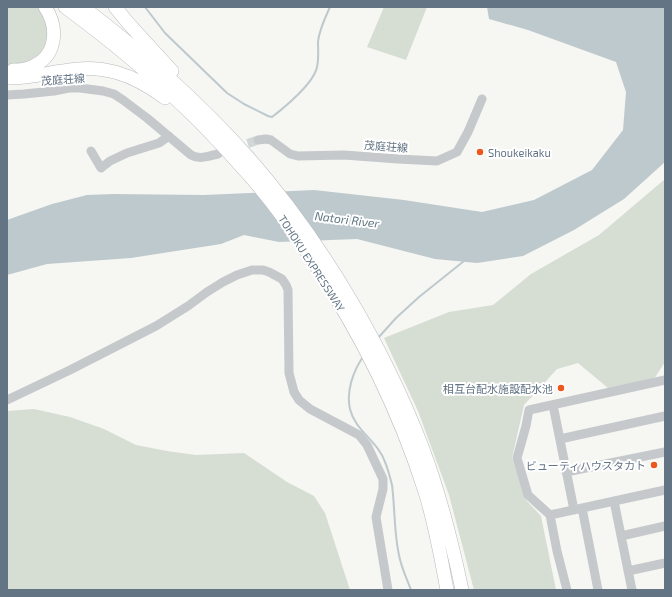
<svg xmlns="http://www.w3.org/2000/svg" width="672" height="597" viewBox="0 0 672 597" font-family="'Exo 2','Noto Sans JP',sans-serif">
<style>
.green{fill:#d6ded3}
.water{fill:#bec9ce}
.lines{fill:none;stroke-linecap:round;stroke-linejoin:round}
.stream{stroke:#bec9ce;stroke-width:2}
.minor-tunnel{stroke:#d1d6d7;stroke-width:9;stroke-dasharray:9 4.5;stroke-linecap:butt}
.highway-casing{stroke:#b7bbbe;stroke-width:14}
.minor{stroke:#c5c9cc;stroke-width:9}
.highway{stroke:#fff;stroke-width:13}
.poi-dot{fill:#eb581d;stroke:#fff;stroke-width:1.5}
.labels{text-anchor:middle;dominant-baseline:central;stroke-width:4;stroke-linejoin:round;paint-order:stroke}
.street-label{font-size:11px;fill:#637485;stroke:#fff}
.poi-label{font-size:11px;fill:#637485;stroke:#fff;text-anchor:end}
.water-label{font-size:12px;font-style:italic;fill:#5f7782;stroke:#fff}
</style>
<rect width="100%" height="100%" fill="#f6f6f2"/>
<path class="green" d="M7 7H39C42 13 47 21 47 28 49 42 43 56 29 62 23 64 16 64 10 65H7Z
M384 7H427L406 60 367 47Z
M665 179V362L654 379 608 388 578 363 557 369 524 405 512 458 526 500 541 516 556 590H474L449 495 418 411 384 338 449 312 493 305 531 274 599 235Z
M34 409 70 417 104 429 136 445 167 451 196 455 244 453 287 482 314 496 325 513 350 590H7V411Z"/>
<path class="water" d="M487 7H611L612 8 614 7H665V162L624 199 574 230 523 256 477 263 435 259 357 239 279 242 244 235 221 244 131 258 47 264 7 275V220L52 204 87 195 113 194 204 195 314 190 404 200 482 212 534 200 592 170 623 130 626 92 616 62 528 30 489 19Z"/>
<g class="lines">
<path class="stream" d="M145 7 165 33 227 93 244 104 268 116 272 117C285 107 314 83 317 67 319 58 318 51 318 42 319 30 325 18 330 7
M378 338 396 318 419 297 464 261
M363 357C353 371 346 392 350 409 355 431 378 441 385 462 388 469 390 477 392 485 395 508 394 533 399 555 401 567 407 579 411 590"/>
<path class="minor-tunnel" d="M235 148 258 140"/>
<g class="highway-casing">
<path id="highway" d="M65 7C92 27 119 48 144 70 181 102 216 137 248 174 272 201 293 230 312 260 360 332 399 410 425 492 435 524 441 557 447 590
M83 7C142 52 198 101 247 156 321 240 383 345 423 449 440 495 452 542 462 590
M115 7 129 24 172 71
M13 70C19 70 25 70 31 67 57 57 59 28 45 7
M7 78C26 79 43 74 62 71 102 63 133 74 165 98"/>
</g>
<path class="minor" d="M7 95 24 94 54 91 69 88H80L103 91 114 94 123 100 147 118 191 155C200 160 209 156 218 154
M258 140 266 139 271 140 290 154 298 156 344 155 398 159 437 161 457 152 468 132 482 99
M91 151 101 168 110 161 127 153 159 143 169 136
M7 400 70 370 156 326 188 306 207 292 223 282 237 275 252 270H263L269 272 282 279 286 285 288 290 289 373 294 392 299 400 310 409 359 435 367 445 383 479V489L376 517 388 590
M553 405 574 510
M560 439 665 416
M566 472 665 452
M614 501 632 590
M582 508 598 590
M550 515 665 490
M621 536 665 526
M628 571 665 563
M567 590 557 551 550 515 528 495 517 458 526 426 529 410 665 380"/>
<use href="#highway" class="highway"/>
</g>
<g class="poi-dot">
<circle cx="480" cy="152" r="4"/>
<circle cx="561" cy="388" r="4"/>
<circle cx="654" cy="465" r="4"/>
</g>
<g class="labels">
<g class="street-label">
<text transform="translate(63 79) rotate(-4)">茂庭荘線</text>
<text transform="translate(386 146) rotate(4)">茂庭荘線</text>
<text transform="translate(312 263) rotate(57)">TOHOKU EXPRESSWAY</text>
</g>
<g class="poi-label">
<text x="488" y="152" text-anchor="start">Shoukeikaku</text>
<text x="553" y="388">相互台配水施設配水池</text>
<text x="646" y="465">ビューティハウスタカト</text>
</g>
<g class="water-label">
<text transform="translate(347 219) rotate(7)">Natori River</text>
</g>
</g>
<rect width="672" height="597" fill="none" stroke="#637485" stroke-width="16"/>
</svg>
